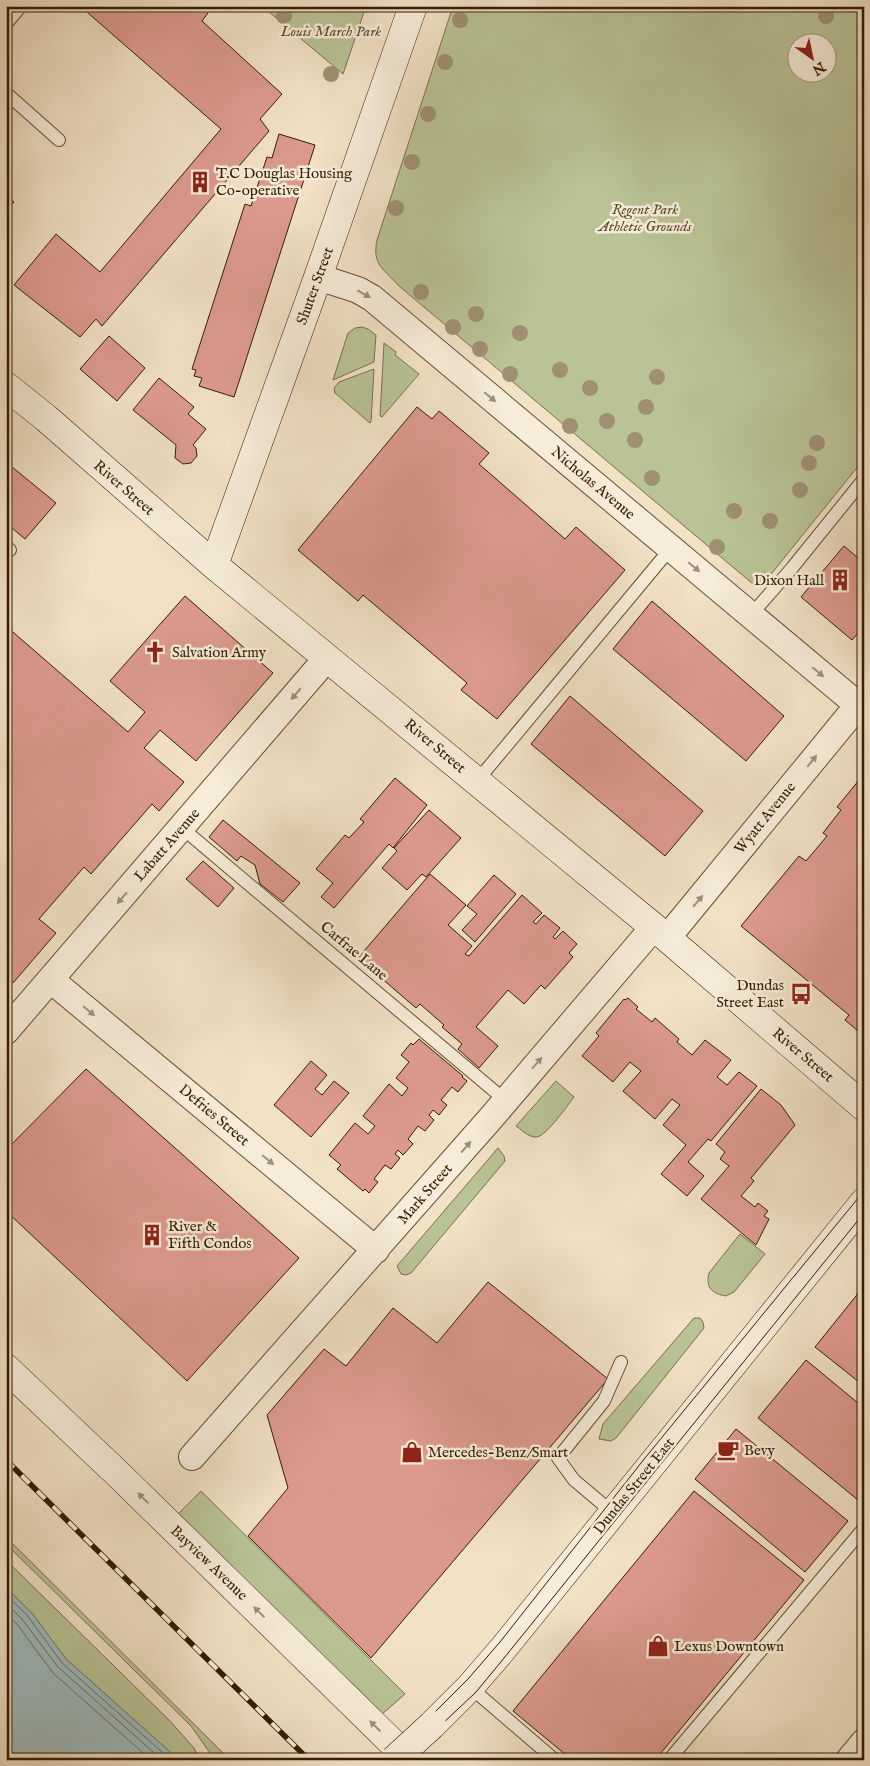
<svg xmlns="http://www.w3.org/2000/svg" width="870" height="1766" viewBox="0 0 870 1766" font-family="'IM FELL English',serif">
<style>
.green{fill:#b9c395;stroke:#76704c;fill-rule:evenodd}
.water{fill:#9ebbbe;stroke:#747b73}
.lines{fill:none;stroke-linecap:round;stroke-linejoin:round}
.shore{stroke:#696c60;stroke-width:1}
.building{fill:#dc9a8e;stroke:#341c03}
.lane-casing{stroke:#634d34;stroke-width:14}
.street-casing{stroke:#634d34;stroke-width:28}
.secondary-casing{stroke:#341c03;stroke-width:29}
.lane{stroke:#f6ecd9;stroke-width:12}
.street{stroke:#f6ecd9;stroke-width:26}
.secondary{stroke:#f6ecd9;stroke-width:28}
.tram{stroke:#341c03;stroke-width:1}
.rail-casing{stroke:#341c03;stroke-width:5.5}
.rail{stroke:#f6ecd9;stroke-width:4;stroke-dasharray:11;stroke-linecap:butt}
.secondary-bridge-casing{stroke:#341c03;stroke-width:29;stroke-linecap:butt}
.secondary-bridge{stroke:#f6ecd9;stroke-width:28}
.tree{fill:#9f9072}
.oneway{fill:#9f8e79}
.labels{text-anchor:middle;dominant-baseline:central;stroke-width:5;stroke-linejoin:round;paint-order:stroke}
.park-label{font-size:15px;font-style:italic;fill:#5c4e2f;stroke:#f6ecd9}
.poi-label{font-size:15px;fill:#341c03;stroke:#f6ecd9;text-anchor:start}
.street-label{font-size:15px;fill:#341c03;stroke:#f6ecd9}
</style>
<rect width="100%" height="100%" fill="#f1e1c5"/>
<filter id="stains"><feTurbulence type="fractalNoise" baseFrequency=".004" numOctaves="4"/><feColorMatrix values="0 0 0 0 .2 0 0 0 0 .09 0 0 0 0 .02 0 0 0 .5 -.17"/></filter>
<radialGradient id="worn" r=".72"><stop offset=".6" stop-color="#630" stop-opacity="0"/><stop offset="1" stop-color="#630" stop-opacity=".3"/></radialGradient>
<path class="green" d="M262 6H366L343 74Z
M453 6H864V459L772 573 762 582 753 584 399 286C383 268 372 265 377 240ZM798 42H828V72H798Z
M362 327 368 329 376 335 374 362 333 380 348 333 355 328Z
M384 343 396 352 395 355 419 374 382 417 380 416Z
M374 369 371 422 370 423 335 393 334 388 339 382Z
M556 1081 574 1097C567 1106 547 1135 537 1137 529 1138 522 1130 516 1126Z
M498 1148 504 1156 505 1161 411 1273 406 1275 401 1274 397 1266Z
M740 1234 765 1254 734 1292 726 1296C713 1294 705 1288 709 1273Z
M694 1318H700L703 1322 704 1328 616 1438 611 1441 599 1439 603 1424Z
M201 1491 405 1694 380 1716 175 1517Z
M6 1537 230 1760H215L191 1726 6 1544Z
M6 1560 169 1720 194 1748 200 1760H179L66 1659 31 1612 6 1588Z"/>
<path class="water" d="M6 1588 31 1612 66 1659 179 1760H6Z"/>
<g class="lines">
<path class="shore" d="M6 1595 27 1615 62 1663 171 1760
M6 1603 22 1619 58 1667 162 1760
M6 1614 17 1624 53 1673 151 1760"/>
</g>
<path class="building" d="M80 6H213L202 21 282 94 260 119 269 131 102 326 96 319 80 337 14 285 56 234 100 272 221 129Z
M279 134 315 145 234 397 199 386 202 378 194 376 196 370 192 369 245 204 251 206 267 157 272 158Z
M6 195 14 202 6 212Z
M109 336 145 368 117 401 80 369Z
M159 378 194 407 188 414 206 429 193 445 196 448 197 456 191 463 183 464 175 458 176 445 133 410Z
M417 407 432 419 439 411 489 453 479 464 565 539 576 527 625 570 497 719 461 690 467 683 363 595 358 601 298 550Z
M6 462 56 503 25 539 6 523Z
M844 546 864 563V626L852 640 801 597Z
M185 596 273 673 196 761 160 730 144 748 184 782 159 811 152 804 91 874 84 867 39 919 56 933 13 983 6 977V626L128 732 145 712 110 681Z
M652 601 784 716 746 761 613 649Z
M570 696 703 811 665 856 531 744Z
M864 774V1036L845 1020 849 1015 741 926 799 856 806 861 827 836 823 833 841 810 837 807Z
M395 778 427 805 393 848 389 844 334 908 321 897 333 883 316 869 345 835 349 838 364 822 360 819Z
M429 810 461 838 426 877 422 874 407 890 382 868 397 851 394 848Z
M223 820 300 883 283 902 260 884 255 865 241 856 237 861 209 837Z
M203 861 234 888 218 907 186 879Z
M430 874 466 905 448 925 472 946 465 954 469 956 522 895 542 913 533 922 536 924 544 915 560 928 553 937 555 939 563 931 577 944 569 953 573 957 545 989 541 985 524 1004 508 990 476 1027 498 1046 479 1068 458 1049 462 1044 442 1027 444 1025 420 1004 416 1008 358 958Z
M494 875 516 894 475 942 462 930 477 914 467 906Z
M628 998 638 1007 636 1009 652 1022 655 1018 679 1039 677 1042 692 1055 705 1040 731 1060 717 1077 727 1085 739 1072 757 1086 711 1141 708 1139 688 1162 704 1176 687 1196 661 1174 686 1145 663 1125 680 1105 672 1099 655 1119 623 1091 641 1071 630 1062 613 1082 582 1056 599 1036 596 1033 624 999 625 1000Z
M419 1039 463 1076 462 1077 467 1081 458 1092 452 1087 441 1100 447 1105 439 1115 433 1110 429 1115 434 1120 425 1131 418 1126 408 1139 413 1144 403 1155 398 1150 395 1154 400 1158 391 1169 385 1165 374 1179 378 1182 369 1193 365 1189 363 1191 337 1169 341 1165 329 1155 355 1123 368 1134 375 1126 363 1116 389 1084 402 1096 408 1088 396 1078 409 1062 401 1055 411 1043 413 1045Z
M311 1061 327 1075 315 1089 322 1095 334 1081 349 1093 311 1137 274 1105Z
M86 1069 299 1258 187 1381 6 1211V1150Z
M761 1089 781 1105 795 1125 751 1178 754 1181 741 1196 755 1207 758 1203 768 1211 764 1216 769 1219 756 1245 701 1199 729 1166 720 1159 725 1152 716 1144Z
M488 1282 608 1379 371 1658 248 1536 288 1488 267 1415 324 1349 346 1366 393 1308 437 1343Z
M864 1286V1386L815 1347Z
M806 1360 864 1408V1505L758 1418Z
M736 1429 848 1521 805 1572 695 1479Z
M694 1491 804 1580 655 1760H572L513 1711Z"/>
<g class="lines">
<g class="lane-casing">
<path id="lane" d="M6 24 21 6
M6 93 59 140
M6 546 10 550
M751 615 792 568 864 479
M477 781 671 548
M182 828 505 1100
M612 1512 574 1480 558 1458 604 1401 621 1362
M470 1687 555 1760
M669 1760 864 1528"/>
</g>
<g class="street-casing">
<path id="street" d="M318 277 358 290 372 298 858 705
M667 938 864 698
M51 980 376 1250
M6 1031 327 658
M192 1457 491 1118 653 928
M849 1760 864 1742"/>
</g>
<g class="secondary-casing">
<path id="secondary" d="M6 386 46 418 214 565 667 938 864 1107
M214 565 318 277 413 6
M6 1368 119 1475 410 1760
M432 1725 470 1687 502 1650 864 1202"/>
</g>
<use href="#lane" class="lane"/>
<use href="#street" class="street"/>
<use href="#secondary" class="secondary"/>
<path class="tram" d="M384 1760 425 1722 468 1679 500 1642 645 1458 864 1191
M404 1760 476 1692 500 1663 864 1213"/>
<g class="rail-casing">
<path id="rail" d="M6 1460 309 1760"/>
</g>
<use href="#rail" class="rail"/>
<g class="secondary-bridge-casing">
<path id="secondary-bridge" d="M394 1760 432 1725"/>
</g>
<use href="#secondary-bridge" class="secondary-bridge"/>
</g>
<g class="tree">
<circle cx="284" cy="16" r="8"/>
<circle cx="826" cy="16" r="8"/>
<circle cx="460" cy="20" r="8"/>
<circle cx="445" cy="62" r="8"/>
<circle cx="331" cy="74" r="8"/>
<circle cx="428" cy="114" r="8"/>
<circle cx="412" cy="162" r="8"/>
<circle cx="396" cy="208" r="8"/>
<circle cx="421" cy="292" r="8"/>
<circle cx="476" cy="314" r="8"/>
<circle cx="453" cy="327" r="8"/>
<circle cx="520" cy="333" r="8"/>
<circle cx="480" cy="349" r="8"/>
<circle cx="560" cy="370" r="8"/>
<circle cx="510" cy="374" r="8"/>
<circle cx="657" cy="377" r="8"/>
<circle cx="590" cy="388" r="8"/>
<circle cx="646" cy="407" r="8"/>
<circle cx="607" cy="421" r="8"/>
<circle cx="570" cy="426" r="8"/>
<circle cx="635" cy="440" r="8"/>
<circle cx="817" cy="443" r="8"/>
<circle cx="809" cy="463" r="8"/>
<circle cx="652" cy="478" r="8"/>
<circle cx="800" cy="490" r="8"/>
<circle cx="734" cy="511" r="8"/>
<circle cx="770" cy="521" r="8"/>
<circle cx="717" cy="547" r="8"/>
</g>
<defs><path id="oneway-solid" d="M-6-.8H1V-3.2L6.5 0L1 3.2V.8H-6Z" transform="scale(1.25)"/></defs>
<g class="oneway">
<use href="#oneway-solid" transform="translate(364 294) rotate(29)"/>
<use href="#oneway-solid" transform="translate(490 397) rotate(40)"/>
<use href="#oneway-solid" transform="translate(694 567) rotate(40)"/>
<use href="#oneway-solid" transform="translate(818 672) rotate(40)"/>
<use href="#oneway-solid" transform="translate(296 694) rotate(130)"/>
<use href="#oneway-solid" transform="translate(812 761) rotate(-51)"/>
<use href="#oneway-solid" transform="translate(122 898) rotate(131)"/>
<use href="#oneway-solid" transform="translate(698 901) rotate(-50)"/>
<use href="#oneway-solid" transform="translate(89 1011) rotate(40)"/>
<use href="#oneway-solid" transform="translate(537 1063) rotate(-49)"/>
<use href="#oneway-solid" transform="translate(466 1147) rotate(-49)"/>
<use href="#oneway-solid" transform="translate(268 1160) rotate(40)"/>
<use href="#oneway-solid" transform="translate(143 1498) rotate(-136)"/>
<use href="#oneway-solid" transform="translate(259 1612) rotate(-136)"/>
<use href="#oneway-solid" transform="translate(375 1726) rotate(-136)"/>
</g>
<defs>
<g id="building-bare" transform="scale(1.725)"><path d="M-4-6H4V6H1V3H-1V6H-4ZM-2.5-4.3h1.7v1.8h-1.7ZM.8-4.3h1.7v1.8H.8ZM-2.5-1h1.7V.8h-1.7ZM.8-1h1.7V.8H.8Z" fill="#8f2418" stroke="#f6ecd9" stroke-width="2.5" paint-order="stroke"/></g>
<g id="church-bare" transform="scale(1.725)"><path d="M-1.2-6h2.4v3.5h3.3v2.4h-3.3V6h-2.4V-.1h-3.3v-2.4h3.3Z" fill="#8f2418" stroke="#f6ecd9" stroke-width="2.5" paint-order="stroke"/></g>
<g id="bus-bare" transform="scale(1.725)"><path d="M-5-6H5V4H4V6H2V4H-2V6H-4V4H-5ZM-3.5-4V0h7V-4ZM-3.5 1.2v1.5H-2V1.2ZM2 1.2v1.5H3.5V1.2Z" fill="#8f2418" stroke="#f6ecd9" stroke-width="2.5" paint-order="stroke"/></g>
<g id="cafe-bare" transform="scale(1.725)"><path d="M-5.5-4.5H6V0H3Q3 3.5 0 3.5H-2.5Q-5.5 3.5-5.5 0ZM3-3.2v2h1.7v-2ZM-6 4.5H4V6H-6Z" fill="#8f2418" stroke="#f6ecd9" stroke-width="2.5" paint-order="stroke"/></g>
<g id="shop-bare" transform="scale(1.725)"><path d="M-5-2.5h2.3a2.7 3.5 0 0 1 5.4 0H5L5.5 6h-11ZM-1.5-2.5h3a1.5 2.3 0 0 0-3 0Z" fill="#8f2418" stroke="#f6ecd9" stroke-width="2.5" paint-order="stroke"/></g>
</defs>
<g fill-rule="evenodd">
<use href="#building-bare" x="200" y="182"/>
<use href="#building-bare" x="840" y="580"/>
<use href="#church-bare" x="155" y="652"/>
<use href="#bus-bare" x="801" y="994"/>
<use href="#building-bare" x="152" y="1235"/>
<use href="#cafe-bare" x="728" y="1450"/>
<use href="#shop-bare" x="412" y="1452"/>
<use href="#shop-bare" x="658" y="1646"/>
</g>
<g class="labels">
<g class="park-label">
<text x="331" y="31">Louis March Park</text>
<text x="645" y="209">Regent Park<tspan x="645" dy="17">Athletic Grounds</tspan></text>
</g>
<g class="poi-label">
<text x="216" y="173">T.C Douglas Housing<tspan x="216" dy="17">Co-operative</tspan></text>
<text x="824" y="580" text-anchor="end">Dixon Hall</text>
<text x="172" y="652">Salvation Army</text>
<text x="784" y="985" text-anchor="end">Dundas<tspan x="784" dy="17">Street East</tspan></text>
<text x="168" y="1226">River &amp;<tspan x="168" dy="17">Fifth Condos</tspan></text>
<text x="744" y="1450">Bevy</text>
<text x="428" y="1452">Mercedes-Benz/Smart</text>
<text x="674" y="1646">Lexus Downtown</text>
</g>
<g class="street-label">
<text transform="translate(315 286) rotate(-70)">Shuter Street</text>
<text transform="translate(593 483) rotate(40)">Nicholas Avenue</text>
<text transform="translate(124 488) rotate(41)">River Street</text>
<text transform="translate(435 746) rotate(40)">River Street</text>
<text transform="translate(765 818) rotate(-51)">Wyatt Avenue</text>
<text transform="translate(167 845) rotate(-49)">Labatt Avenue</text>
<text transform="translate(354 951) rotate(40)">Carfrae Lane</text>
<text transform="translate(803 1055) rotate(40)">River Street</text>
<text transform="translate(214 1115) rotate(40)">Defries Street</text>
<text transform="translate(425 1194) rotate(-49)">Mark Street</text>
<text transform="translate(634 1486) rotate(-51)">Dundas Street East</text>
<text transform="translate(209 1563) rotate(44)">Bayview Avenue</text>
</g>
</g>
<rect width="870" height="1766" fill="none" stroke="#f1e1c5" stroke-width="25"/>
<rect x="8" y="8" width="855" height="1751" fill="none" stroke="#341c03" stroke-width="2.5"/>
<rect x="12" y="12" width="845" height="1741" fill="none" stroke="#341c03"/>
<g transform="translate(812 58) rotate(147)"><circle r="24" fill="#f6ecd9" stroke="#a89983"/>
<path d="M0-4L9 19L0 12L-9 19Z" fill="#8f2418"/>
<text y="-8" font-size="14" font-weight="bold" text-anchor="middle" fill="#341c03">N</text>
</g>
<rect width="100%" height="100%" filter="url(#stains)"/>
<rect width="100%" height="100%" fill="url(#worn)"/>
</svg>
